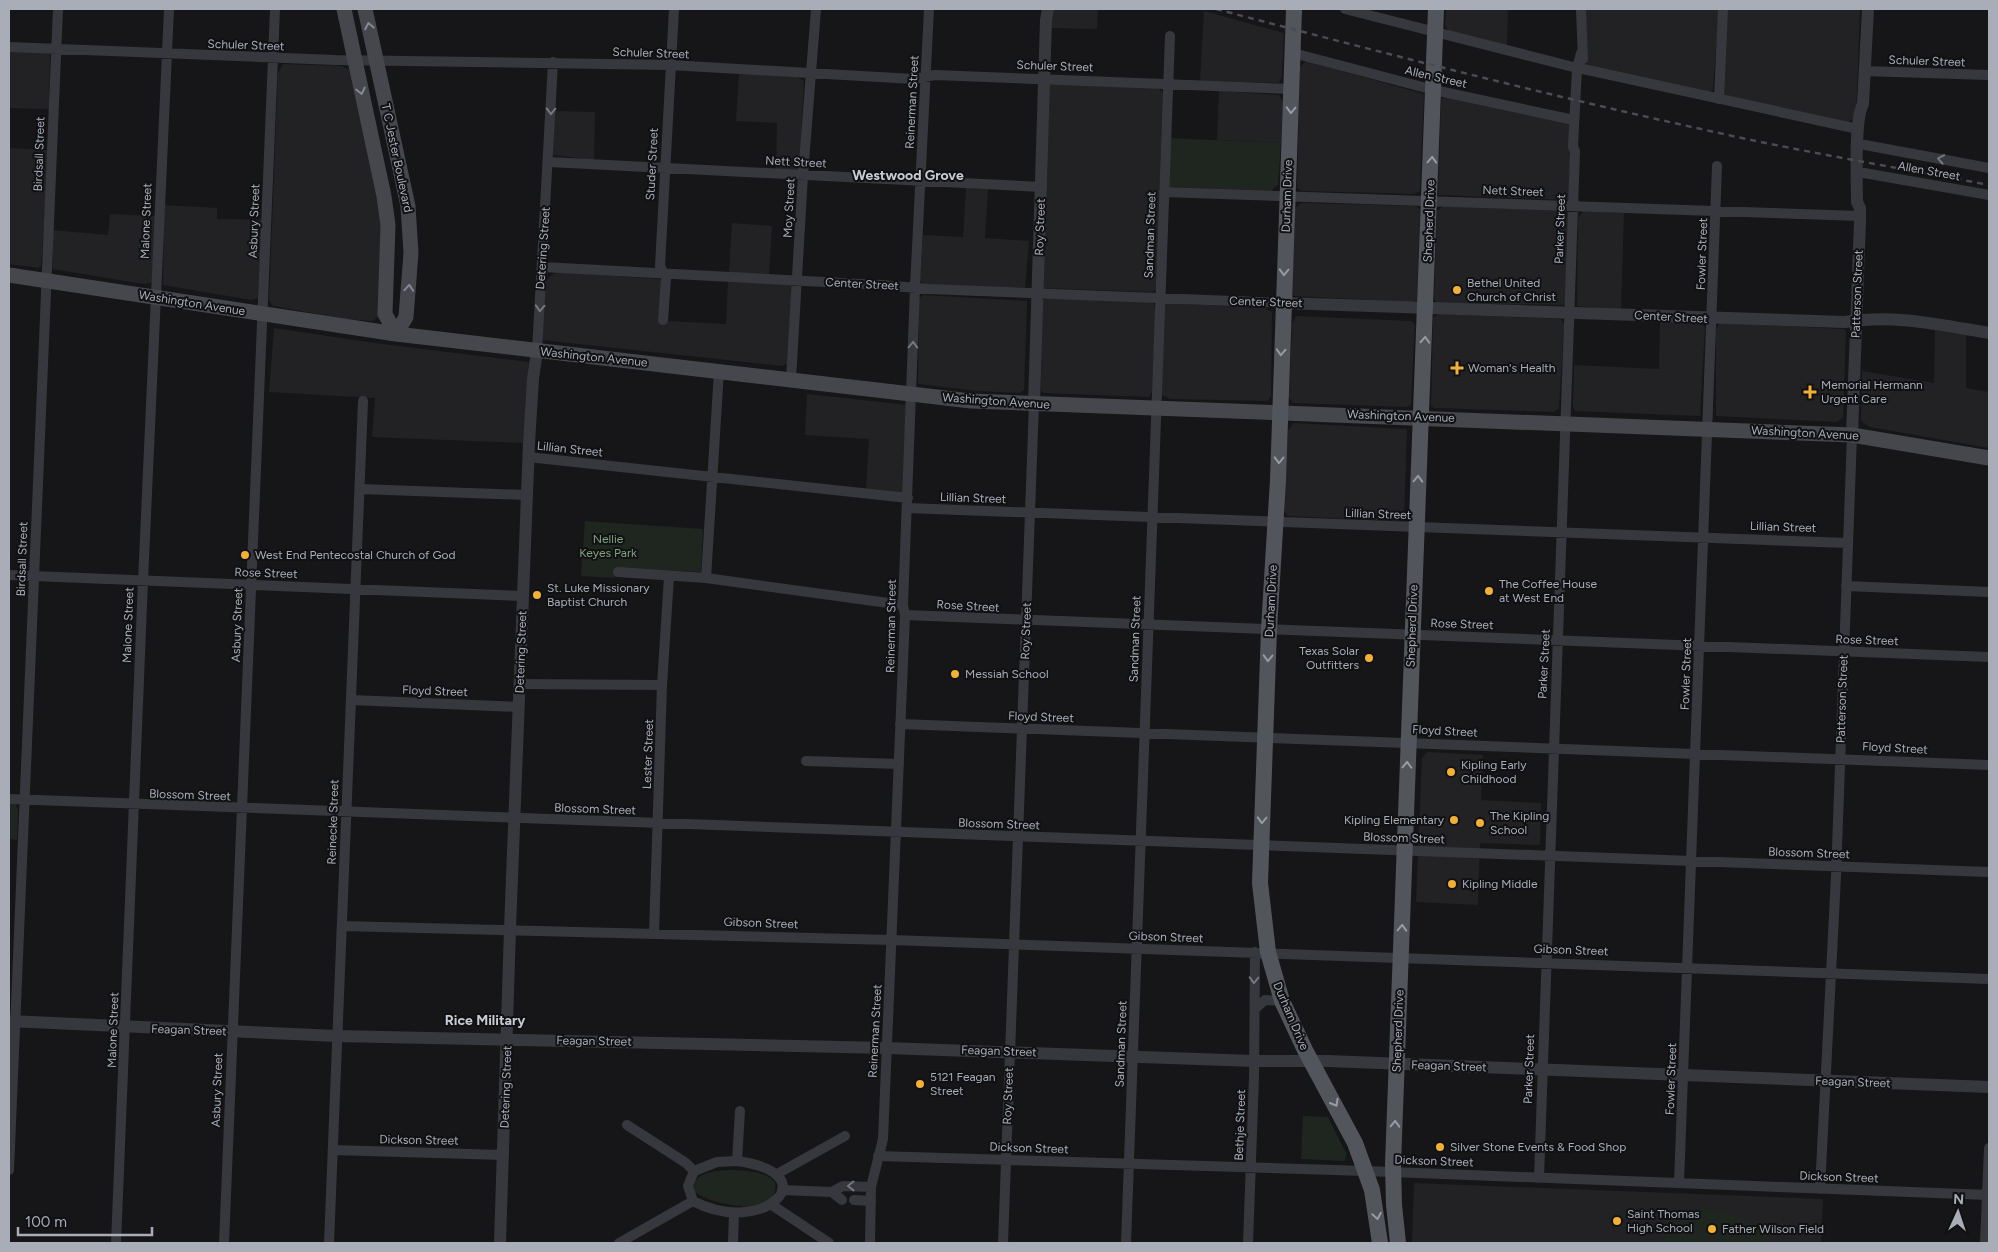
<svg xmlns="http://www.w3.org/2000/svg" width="1998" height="1252" viewBox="0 0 1998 1252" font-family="Figtree,sans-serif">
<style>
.built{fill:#222225}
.green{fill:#1e261f}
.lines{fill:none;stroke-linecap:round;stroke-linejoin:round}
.minor{stroke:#37383d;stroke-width:10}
.tertiary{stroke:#37383d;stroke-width:12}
.secondary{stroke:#45474d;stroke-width:15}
.primary{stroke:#53555c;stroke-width:16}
.rail{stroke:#4a4c52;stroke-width:2.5;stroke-dasharray:6 5;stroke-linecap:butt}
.oneway{stroke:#858993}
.oneway2{stroke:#979ba6}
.oneway3{stroke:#757881}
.poi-dot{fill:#f2b134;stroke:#111113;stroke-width:2}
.labels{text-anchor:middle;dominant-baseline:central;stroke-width:4;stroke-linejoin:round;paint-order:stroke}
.street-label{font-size:12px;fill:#a8adb8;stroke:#111113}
.poi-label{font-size:12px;fill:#a8adb8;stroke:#111113;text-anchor:start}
.park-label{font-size:12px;fill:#7fa381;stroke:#111113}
.neighbourhood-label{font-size:14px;font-weight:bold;fill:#c9ccd4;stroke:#111113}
</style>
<rect width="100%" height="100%" fill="#161618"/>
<path class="built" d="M1051 9H1098L1097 29 1050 28Z
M1446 9H1508L1507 48 1449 32 1445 26Z
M1586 9H1719L1713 90 1710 92 1588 65 1586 62Z
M1726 9H1858L1860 11 1856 115 1853 119 1848 122 1724 95 1722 92Z
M1204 11 1284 33 1282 76 1279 83 1200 81Z
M9 51 47 52 50 54 49 109 9 108Z
M1306 61 1424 94 1420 191 1414 194 1302 191 1297 188 1300 67Z
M283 64 341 66 349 69 383 220 378 317 373 321 345 319 273 306 269 300 278 73Z
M739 73 797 77 804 81 799 170 776 171 777 123 736 121Z
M1055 82 1159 88 1163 93 1156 288 1153 292 1042 288 1050 85Z
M1219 91 1279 95 1283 102 1281 143 1217 140Z
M1449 97 1568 123 1571 129 1569 200 1438 195 1441 102V99Z
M554 111 595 112 594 160 553 155Z
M9 148 47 150 44 227 41 266 38 268 9 264Z
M966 188 988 189 985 238 1029 241 1025 288 925 285 920 280 923 235 963 237Z
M1301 203 1415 206 1420 209 1417 300 1412 302 1294 296 1292 294 1295 208Z
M164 205 217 208V219L262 220 258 298 251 300 163 285Z
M1443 206 1566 211 1568 214 1565 305 1436 303 1434 298 1437 211Z
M1583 211 1624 213 1621 310 1577 306 1578 218Z
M110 214 156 216 153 280 151 283 143 284 53 269 52 230 108 235Z
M732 223 772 226 769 275 729 274Z
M560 272 660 279 662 283 667 321 726 324 728 281 791 285 793 287 787 364 782 366 541 340 545 282 553 274Z
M923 295 1027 301 1024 390 1020 393 978 391 918 384 919 298Z
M1047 298 1151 302 1154 304 1156 311 1152 391 1149 397 1044 393 1041 391 1042 301Z
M1168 303 1265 308 1272 312 1271 396 1268 401 1170 399 1162 395 1160 391 1164 304Z
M1438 314 1561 319 1564 325 1559 409 1553 412 1434 408 1431 406 1433 318Z
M1296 316 1411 321 1415 325 1411 405 1407 407 1293 403 1289 398 1292 324Z
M1660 321 1701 322 1705 328 1700 416 1575 411 1573 406 1574 365 1659 369Z
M1720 323 1844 329 1846 331 1843 418 1836 422 1716 416V329Z
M274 328 375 343 529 362 523 443 372 437 375 398 269 392Z
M1935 330 1966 335V388L1989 392V448L1870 427 1861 421 1862 371 1934 383Z
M807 394 908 405 904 494 866 490 869 439 805 435Z
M1294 423 1407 429 1404 519 1398 521 1287 516 1284 510 1288 430Z
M1427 752 1483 755 1481 800 1541 803 1540 845 1480 843 1478 905 1416 902 1422 758Z
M1414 1183 1823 1199 1821 1243H1412Z"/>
<path class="green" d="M1168 138 1281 143 1278 185 1271 191 1170 187 1168 185Z
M585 521 703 529 701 572 615 568V578L581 576Z
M9 803H15L18 810 17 840 9 839Z
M1303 1116 1328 1117 1346 1153 1345 1161 1301 1159Z
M733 1170C748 1171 764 1171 775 1182 782 1219 713 1206 695 1192 689 1171 720 1170 733 1170Z
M1700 1209C1729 1211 1754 1221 1773 1243H1664L1666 1216Z"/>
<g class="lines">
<path class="minor" d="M1345 9 1577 68
M1581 9 1583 59
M9 47 335 60 670 65 913 79 935 75 1292 89
M1293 53 1434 90 1574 120
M1583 69 1858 129
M1864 71 1989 75
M1719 99 1723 9
M1865 145 1989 168
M549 162 1042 187
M1864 173 1989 195
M1164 192 1860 216
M542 267 881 285 929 289 1283 303
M663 320 666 278 660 266 674 9
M537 351 553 62
M791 379 803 175 816 9
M528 457 908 498
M360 489 527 495
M907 508 1848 543
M618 572 706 578 903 605
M9 575 523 596
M706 578 719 371
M1846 586 1989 592
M905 615 1989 657
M520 684 662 685
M351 700 519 707
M900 724 1989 765
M806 761 899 764
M9 799 1989 872
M342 926 892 940 1989 979
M654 933 662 685 669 577
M1256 1008 1265 1000 1282 1001
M627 1125 686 1163 694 1171
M333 1150 504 1155
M878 1156 1366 1171 1989 1195
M737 1161C831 1174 762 1238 693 1201L688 1186 694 1171 717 1162Z
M737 1161 740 1111
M9 1170 58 9
M777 1174 845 1136
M1539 1178 1575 151 1573 147 1577 68 1581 53
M1679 1183 1717 166
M1820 1189 1836 876 1852 435
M782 1190 832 1192 843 1186 871 1187
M832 1192 842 1200
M854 1200 871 1201
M772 1205 829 1243
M116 1243 143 581 169 9
M224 1243 275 9
M329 1243 363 401
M619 1243 693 1201
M733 1243 734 1213
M870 1243 871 1187 883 1139 905 615 903 605 915 287 929 9
M1003 1243 1034 404
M1126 1243 1170 36
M1248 1243 1254 1077 1255 952
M1985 1243 1989 1148"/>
<path class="tertiary" d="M1283 303 1845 322C1894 314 1941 325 1989 333
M1034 404 1046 20 1048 9
M1852 435 1860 222V208L1857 202C1857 181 1854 119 1863 104L1868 9
M9 1021 337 1036 887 1048 1254 1061H1328L1989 1087
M500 1243 510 929 529 443 533 379 537 351"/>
<path class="secondary" d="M344 9 384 196 388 225 385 314 396 334
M365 9 408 206 411 253 406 317 396 334
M9 275 396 334 971 401 1852 435 1989 458"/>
<path class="primary" d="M1294 9 1278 480 1269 629 1260 883 1268 952 1282 1001 1305 1050 1355 1143 1372 1190 1380 1243
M1398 1243 1394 1205 1393 1164 1436 9"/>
<path class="rail" d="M1216 9C1383 53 1550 96 1719 133 1809 153 1899 168 1989 185"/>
</g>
<defs><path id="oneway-chevron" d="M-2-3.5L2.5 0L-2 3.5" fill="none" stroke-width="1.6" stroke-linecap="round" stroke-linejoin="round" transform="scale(1.25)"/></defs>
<g class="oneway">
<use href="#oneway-chevron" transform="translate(369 26) rotate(-101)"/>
<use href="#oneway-chevron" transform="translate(361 91) rotate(77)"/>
<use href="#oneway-chevron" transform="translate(409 288) rotate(-86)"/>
</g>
<g class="oneway2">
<use href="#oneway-chevron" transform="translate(1291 110) rotate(92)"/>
<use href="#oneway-chevron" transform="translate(1432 160) rotate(-88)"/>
<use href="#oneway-chevron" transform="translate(1284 272) rotate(92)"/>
<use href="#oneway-chevron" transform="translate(1425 340) rotate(-87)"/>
<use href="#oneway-chevron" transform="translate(1281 352) rotate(93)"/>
<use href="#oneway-chevron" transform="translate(1279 460) rotate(92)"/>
<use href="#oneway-chevron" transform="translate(1418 479) rotate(-88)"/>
<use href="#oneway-chevron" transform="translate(1268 658) rotate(92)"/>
<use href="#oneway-chevron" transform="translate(1407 765) rotate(-88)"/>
<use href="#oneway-chevron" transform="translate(1262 820) rotate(92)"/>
<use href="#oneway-chevron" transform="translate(1402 928) rotate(-88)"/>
<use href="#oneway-chevron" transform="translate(1335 1103) rotate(60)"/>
<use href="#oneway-chevron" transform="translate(1395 1124) rotate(-88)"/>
<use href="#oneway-chevron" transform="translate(1377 1216) rotate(80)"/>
</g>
<g class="oneway3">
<use href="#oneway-chevron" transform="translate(551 111) rotate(92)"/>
<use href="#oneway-chevron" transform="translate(1941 159) rotate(-169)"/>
<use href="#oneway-chevron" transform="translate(540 308) rotate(93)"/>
<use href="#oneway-chevron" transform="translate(913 345) rotate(-88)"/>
<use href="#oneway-chevron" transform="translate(1254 980) rotate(92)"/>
<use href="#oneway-chevron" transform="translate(851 1186) rotate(179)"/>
</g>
<g class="poi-dot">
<circle cx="1457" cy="290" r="5"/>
<path d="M1454.5 360.5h5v5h5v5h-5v5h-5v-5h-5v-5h5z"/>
<path d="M1807.5 384.5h5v5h5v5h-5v5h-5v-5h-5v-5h5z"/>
<circle cx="245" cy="555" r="5"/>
<circle cx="1489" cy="591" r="5"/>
<circle cx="537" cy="595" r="5"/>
<circle cx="1369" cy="658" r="5"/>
<circle cx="955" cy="674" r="5"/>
<circle cx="1451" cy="772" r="5"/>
<circle cx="1454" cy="820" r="5"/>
<circle cx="1480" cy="823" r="5"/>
<circle cx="1452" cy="884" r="5"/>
<circle cx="920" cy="1084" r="5"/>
<circle cx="1440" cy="1147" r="5"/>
<circle cx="1617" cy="1221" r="5"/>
<circle cx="1712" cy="1229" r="5"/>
</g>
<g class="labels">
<g class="street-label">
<text transform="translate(246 45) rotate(2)">Schuler Street</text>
<text transform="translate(651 53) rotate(2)">Schuler Street</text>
<text transform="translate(1927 61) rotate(2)">Schuler Street</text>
<text transform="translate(1055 66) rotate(2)">Schuler Street</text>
<text transform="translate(1436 77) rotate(13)">Allen Street</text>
<text transform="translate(912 102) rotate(-87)">Reinerman Street</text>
<text transform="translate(39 154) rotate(-88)">Birdsall Street</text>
<text transform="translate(397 158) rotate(78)">T C Jester Boulevard</text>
<text transform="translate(796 162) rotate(3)">Nett Street</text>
<text transform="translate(652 164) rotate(-87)">Studer Street</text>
<text transform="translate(1929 171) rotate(10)">Allen Street</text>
<text transform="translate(1513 191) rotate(2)">Nett Street</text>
<text transform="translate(1287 196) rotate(-88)">Durham Drive</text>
<text transform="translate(789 208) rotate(-87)">Moy Street</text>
<text transform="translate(146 221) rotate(-88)">Malone Street</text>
<text transform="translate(254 221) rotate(-88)">Asbury Street</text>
<text transform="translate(1429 221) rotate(-88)">Shepherd Drive</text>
<text transform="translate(1040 227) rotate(-88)">Roy Street</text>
<text transform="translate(1560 229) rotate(-88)">Parker Street</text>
<text transform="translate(1150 235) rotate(-88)">Sandman Street</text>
<text transform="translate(543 248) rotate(-86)">Detering Street</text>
<text transform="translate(1702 254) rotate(-88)">Fowler Street</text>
<text transform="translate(862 284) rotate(3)">Center Street</text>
<text transform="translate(1857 294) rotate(-88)">Patterson Street</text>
<text transform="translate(1266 302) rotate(2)">Center Street</text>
<text transform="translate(192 303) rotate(9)">Washington Avenue</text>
<text transform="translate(1671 317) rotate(3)">Center Street</text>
<text transform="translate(594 357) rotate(6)">Washington Avenue</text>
<text transform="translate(996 401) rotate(4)">Washington Avenue</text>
<text transform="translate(1401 416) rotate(2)">Washington Avenue</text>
<text transform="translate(1805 433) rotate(3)">Washington Avenue</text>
<text transform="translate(570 449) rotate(6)">Lillian Street</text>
<text transform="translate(973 498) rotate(2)">Lillian Street</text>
<text transform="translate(1378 514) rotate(2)">Lillian Street</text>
<text transform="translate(1783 527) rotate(2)">Lillian Street</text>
<text transform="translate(22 559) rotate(-88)">Birdsall Street</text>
<text transform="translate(266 573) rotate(2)">Rose Street</text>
<text transform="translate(1271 601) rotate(-87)">Durham Drive</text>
<text transform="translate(968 606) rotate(3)">Rose Street</text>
<text transform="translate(1462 624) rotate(2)">Rose Street</text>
<text transform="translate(128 625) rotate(-88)">Malone Street</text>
<text transform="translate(237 625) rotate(-88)">Asbury Street</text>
<text transform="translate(891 626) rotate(-89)">Reinerman Street</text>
<text transform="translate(1412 626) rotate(-88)">Shepherd Drive</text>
<text transform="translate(1026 631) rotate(-88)">Roy Street</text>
<text transform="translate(1135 639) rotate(-88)">Sandman Street</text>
<text transform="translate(1867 640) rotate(2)">Rose Street</text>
<text transform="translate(521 652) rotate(-88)">Detering Street</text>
<text transform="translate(1544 664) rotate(-87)">Parker Street</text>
<text transform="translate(1686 674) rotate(-88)">Fowler Street</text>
<text transform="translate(435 691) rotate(2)">Floyd Street</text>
<text transform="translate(1842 699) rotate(-88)">Patterson Street</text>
<text transform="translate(1041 717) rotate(2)">Floyd Street</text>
<text transform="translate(1445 731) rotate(3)">Floyd Street</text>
<text transform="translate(1895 748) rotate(3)">Floyd Street</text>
<text transform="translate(648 754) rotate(-88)">Lester Street</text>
<text transform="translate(190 795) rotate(2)">Blossom Street</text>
<text transform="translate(595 809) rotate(2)">Blossom Street</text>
<text transform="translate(333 822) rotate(-88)">Reinecke Street</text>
<text transform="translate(999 824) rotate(2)">Blossom Street</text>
<text transform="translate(1404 838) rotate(2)">Blossom Street</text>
<text transform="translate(1809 853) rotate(2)">Blossom Street</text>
<text transform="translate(761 923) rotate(2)">Gibson Street</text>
<text transform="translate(1166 937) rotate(2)">Gibson Street</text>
<text transform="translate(1571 950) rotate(2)">Gibson Street</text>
<text transform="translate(1291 1016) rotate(67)">Durham Drive</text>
<text transform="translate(113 1030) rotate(-88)">Malone Street</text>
<text transform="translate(189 1030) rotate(2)">Feagan Street</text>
<text transform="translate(875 1031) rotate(-87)">Reinerman Street</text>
<text transform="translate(1398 1031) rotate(-88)">Shepherd Drive</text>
<text transform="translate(594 1041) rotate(1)">Feagan Street</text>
<text transform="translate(1121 1044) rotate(-88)">Sandman Street</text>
<text transform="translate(999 1051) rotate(2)">Feagan Street</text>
<text transform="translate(1449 1066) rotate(2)">Feagan Street</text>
<text transform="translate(1529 1069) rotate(-88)">Parker Street</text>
<text transform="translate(1671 1079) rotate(-88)">Fowler Street</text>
<text transform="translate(1853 1082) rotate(2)">Feagan Street</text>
<text transform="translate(506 1087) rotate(-88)">Detering Street</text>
<text transform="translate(217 1090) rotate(-88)">Asbury Street</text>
<text transform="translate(1008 1096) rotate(-88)">Roy Street</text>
<text transform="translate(1240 1125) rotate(-88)">Bethje Street</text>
<text transform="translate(419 1140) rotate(1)">Dickson Street</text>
<text transform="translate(1029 1148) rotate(2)">Dickson Street</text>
<text transform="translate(1434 1161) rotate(2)">Dickson Street</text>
<text transform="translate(1839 1177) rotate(2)">Dickson Street</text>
</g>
<g class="poi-label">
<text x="1467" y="283">Bethel United<tspan x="1467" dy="14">Church of Christ</tspan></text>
<text x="1468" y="368">Woman's Health</text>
<text x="1821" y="385">Memorial Hermann<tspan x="1821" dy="14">Urgent Care</tspan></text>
<text x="255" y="555">West End Pentecostal Church of God</text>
<text x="1499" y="584">The Coffee House<tspan x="1499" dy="14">at West End</tspan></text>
<text x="547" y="588">St. Luke Missionary<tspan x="547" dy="14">Baptist Church</tspan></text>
<text x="1359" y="651" text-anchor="end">Texas Solar<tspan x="1359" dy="14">Outfitters</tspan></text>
<text x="965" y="674">Messiah School</text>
<text x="1461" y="765">Kipling Early<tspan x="1461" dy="14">Childhood</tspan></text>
<text x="1490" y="816">The Kipling<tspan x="1490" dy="14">School</tspan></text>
<text x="1444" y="820" text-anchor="end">Kipling Elementary</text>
<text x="1462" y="884">Kipling Middle</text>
<text x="930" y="1077">5121 Feagan<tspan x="930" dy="14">Street</tspan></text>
<text x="1450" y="1147">Silver Stone Events &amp; Food Shop</text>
<text x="1627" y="1214">Saint Thomas<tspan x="1627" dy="14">High School</tspan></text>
<text x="1722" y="1229">Father Wilson Field</text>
</g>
<g class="park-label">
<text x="608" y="539">Nellie<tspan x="608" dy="14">Keyes Park</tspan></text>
</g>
<g class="neighbourhood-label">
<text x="908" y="175">Westwood Grove</text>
<text x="485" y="1020">Rice Military</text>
</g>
</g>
<rect width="1998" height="1252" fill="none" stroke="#a8adb8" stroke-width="20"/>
<g transform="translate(1958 1212) rotate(3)" stroke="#111113" stroke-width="4" paint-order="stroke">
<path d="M0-4L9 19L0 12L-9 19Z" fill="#a8adb8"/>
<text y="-8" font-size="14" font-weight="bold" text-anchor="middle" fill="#a8adb8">N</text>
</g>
<path d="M18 1227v8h134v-8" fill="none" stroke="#a8adb8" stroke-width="2.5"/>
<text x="25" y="1227" font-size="15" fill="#a8adb8" stroke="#111113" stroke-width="4" paint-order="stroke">100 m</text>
</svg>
